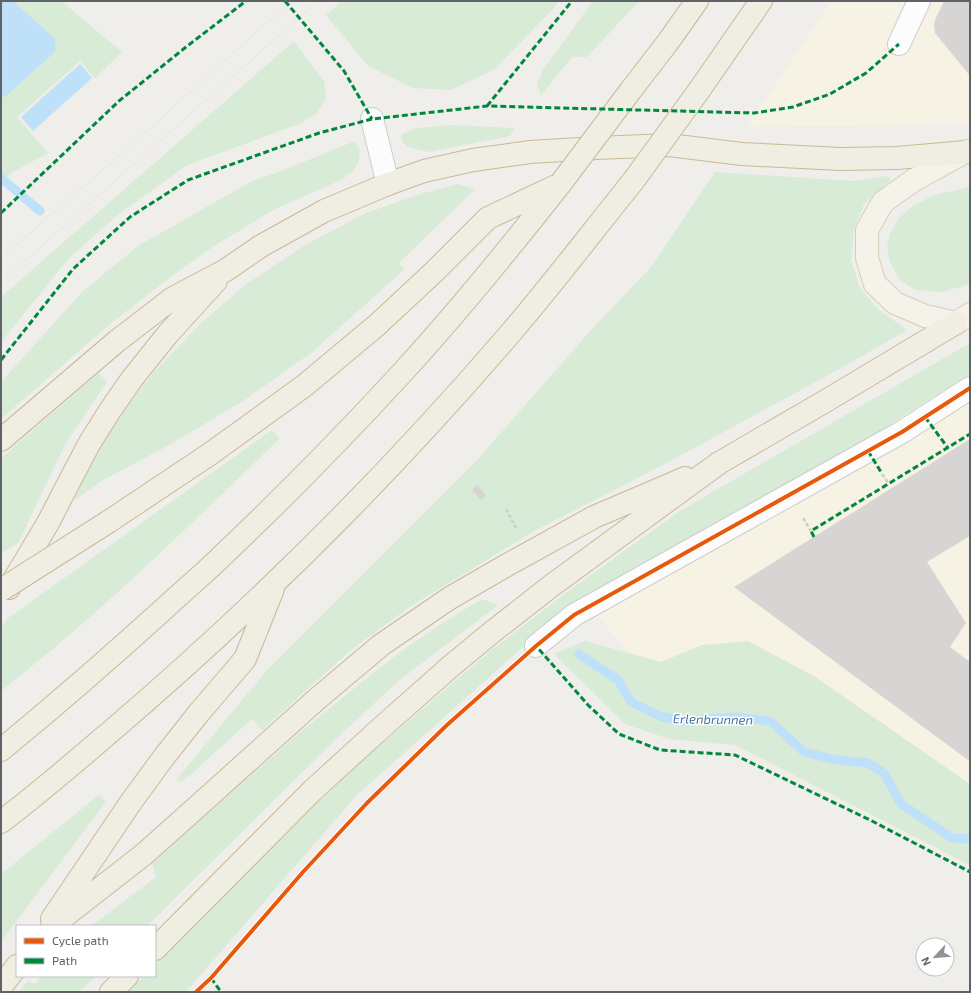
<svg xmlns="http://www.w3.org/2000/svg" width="971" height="993" viewBox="0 0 971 993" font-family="'Exo 2',sans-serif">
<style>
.commercial{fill:#f7f3e4}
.green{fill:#d8ebd6}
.water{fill:#bfe0f9}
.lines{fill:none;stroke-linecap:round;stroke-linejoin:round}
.stream{stroke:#bfe0f9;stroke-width:9}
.building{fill:#d6d5d3}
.minor-casing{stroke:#cbcccc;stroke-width:24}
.major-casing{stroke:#d7ceb8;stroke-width:24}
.highway-casing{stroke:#c8b996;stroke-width:24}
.path{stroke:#cacfcc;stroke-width:2.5;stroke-dasharray:4 2;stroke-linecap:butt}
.minor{stroke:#fdfcfc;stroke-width:22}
.major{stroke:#f4f2e9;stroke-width:22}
.highway{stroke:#f0ede3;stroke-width:22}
.tram{stroke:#e4e4e4;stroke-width:1}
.highway-bridge-casing{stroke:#c8b996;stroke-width:24;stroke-linecap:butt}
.highway-bridge{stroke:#f0ede3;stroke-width:22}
.quiet{stroke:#00873e;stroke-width:3;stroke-dasharray:6 3;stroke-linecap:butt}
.cycleway-casing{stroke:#fff;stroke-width:6}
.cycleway{stroke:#e8590c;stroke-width:4}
.labels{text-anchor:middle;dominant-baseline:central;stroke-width:3;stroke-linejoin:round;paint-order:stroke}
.water-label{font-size:13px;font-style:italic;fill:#4174aa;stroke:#fff}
</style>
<rect width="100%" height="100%" fill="#efeeea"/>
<path class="commercial" d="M832 1H970V124L747 127Z
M970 363V837L631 656 595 612Z"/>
<path class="green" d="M1 1H61L122 52 95 78 80 61 17 117 48 153 11 173 1 182V98L6 96 56 51 14 2Z
M342 1H559L554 8 495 69 451 90 413 88 368 66 326 15Z
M593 1H639L587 57H572L541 95 537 84 543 70Z
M294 41 324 81 326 98 316 114 299 124 187 165 119 214 69 258 1 342V297Z
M453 125 515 128 510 136 429 152 407 147 401 140 402 134 416 128Z
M355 141 360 151 358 163 352 172 341 180 277 208 214 246 172 276 110 324 1 419V382L82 292 138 246 252 181 279 172Z
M715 172 853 181 887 176 890 179 889 182 864 204 854 229 851 261 860 288 878 309 907 330 845 366 661 466 534 531 411 606 351 650 262 730 252 719 182 782 176 780 267 670 478 459 592 329 651 267Z
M457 184 475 189 399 263 405 269 311 353 240 403 169 445 105 479 73 501 110 427 154 372 198 326 245 285 305 245 366 213 417 195Z
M970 187V284L942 292 915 290 900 280 890 262 887 248 890 233 900 217 914 205 935 195Z
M970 343V374L754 510 551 622 357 795 191 986 185 992H127L144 976H155V965L350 771 490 651 570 590 680 511Z
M99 373 107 382 66 443 18 543 1 554V458Z
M272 430 280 438C190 525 100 614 1 691V627L8 618Z
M482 599 498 605 396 683 336 739 147 926H91L156 877 152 863 298 734 357 686 399 653 444 622Z
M585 641 600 645 661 662 702 645 748 641 814 676 970 784V865L735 745 669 739 625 724 554 654Z
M99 795 106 802 1 942V874Z
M41 976H96L79 992H19L28 981 35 984Z"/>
<path class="water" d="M1 1 14 2 54 38 56 51 6 96 1 98Z
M80 64 92 78 33 131 21 117Z"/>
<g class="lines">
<path class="stream" d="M1 178 40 211
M579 654 618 680 631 702 660 716 683 721 734 717 770 721 804 752 837 760 868 763 884 773 901 804 952 838 970 839"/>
</g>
<path class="building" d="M944 1H970V76L939 38 935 33 934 26 935 20Z
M970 439V536L927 562 966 623 950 647 970 662V757L968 760 734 587Z
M477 485 486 495 481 500 472 490Z"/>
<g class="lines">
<g class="minor-casing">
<path id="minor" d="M899 44 919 1
M372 119 388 184
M536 646 574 615 902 432 970 388"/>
</g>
<g class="major-casing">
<path id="major" d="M967 151 914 180 883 202 867 230V258L875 284 895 303 925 316 956 323 970 314"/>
</g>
<g class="highway-casing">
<path id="highway" d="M700 89 761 1
M631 90 668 42 697 1
M1 440 117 341 173 298 226 270 261 246 324 211 388 184 424 171 473 160 530 152 597 148 669 145 742 154 840 159 897 158 965 152
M108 522 210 454 304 386 377 325 435 271 488 218 556 186
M9 588 48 523 67 486 89 444 109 412 131 380 167 335 216 281
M1 750C57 704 111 657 165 608 184 590 205 573 224 554 285 496 344 436 401 374 457 313 509 249 561 183
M1 822C38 794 74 763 109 733 252 611 386 478 508 336 552 285 592 232 634 180
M52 919 131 802 164 757 198 714 245 659 273 589
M52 926 143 855 189 814 317 699 381 645 450 598 507 565 594 517 685 478
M155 949 313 790 381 728 451 666 491 633 551 586 719 463 829 399 956 323
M1 987 17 966
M111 992 127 976"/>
</g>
<path class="path" d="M882 474 889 484
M506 509 516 528
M803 518 811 531"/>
<use href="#minor" class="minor"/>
<use href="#major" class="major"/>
<use href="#highway" class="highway"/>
<path class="tram" d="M1 258 127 149 291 1
M1 282 318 1"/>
<g class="highway-bridge-casing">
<path id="highway-bridge" d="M634 180 700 89
M561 183 631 90
M1 590 108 522"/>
</g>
<use href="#highway-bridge" class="highway-bridge"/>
<path class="quiet" d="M285 1 344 71 372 119
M487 106 572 1
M1 213 119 101 186 47 246 1
M1 360 73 269 130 217 188 180 319 133 372 119 487 106 754 113 793 107 830 94 866 73 899 44
M925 417 948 448
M868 451 881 472
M814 537 811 531 970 434
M533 649 536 646 588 705 619 734 660 750 735 755 870 820 970 872
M211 978 221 992"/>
<g class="cycleway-casing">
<path id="cycleway" d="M196 992 211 978 303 872 367 803 447 725 536 646 574 615 902 432 970 388"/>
</g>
<use href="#cycleway" class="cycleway"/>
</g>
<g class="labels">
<g class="water-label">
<text transform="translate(713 719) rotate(1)">Erlenbrunnen</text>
</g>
</g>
<rect width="971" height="993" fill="none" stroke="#5f6368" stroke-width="4"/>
<rect x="16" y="925" width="140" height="52" fill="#ffffff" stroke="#bfc1c3"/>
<rect x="24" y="938" width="20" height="6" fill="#e8590c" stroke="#bfc1c3"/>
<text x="52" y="945" font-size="12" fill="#5f6368">Cycle path</text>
<rect x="24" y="958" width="20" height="6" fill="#00873e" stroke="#bfc1c3"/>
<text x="52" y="965" font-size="12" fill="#5f6368">Path</text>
<g transform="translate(935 957) rotate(244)"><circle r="19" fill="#ffffff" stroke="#bfc1c3"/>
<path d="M0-3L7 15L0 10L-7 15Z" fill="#919496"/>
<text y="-6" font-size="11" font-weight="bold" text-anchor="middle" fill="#5f6368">N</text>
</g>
</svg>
